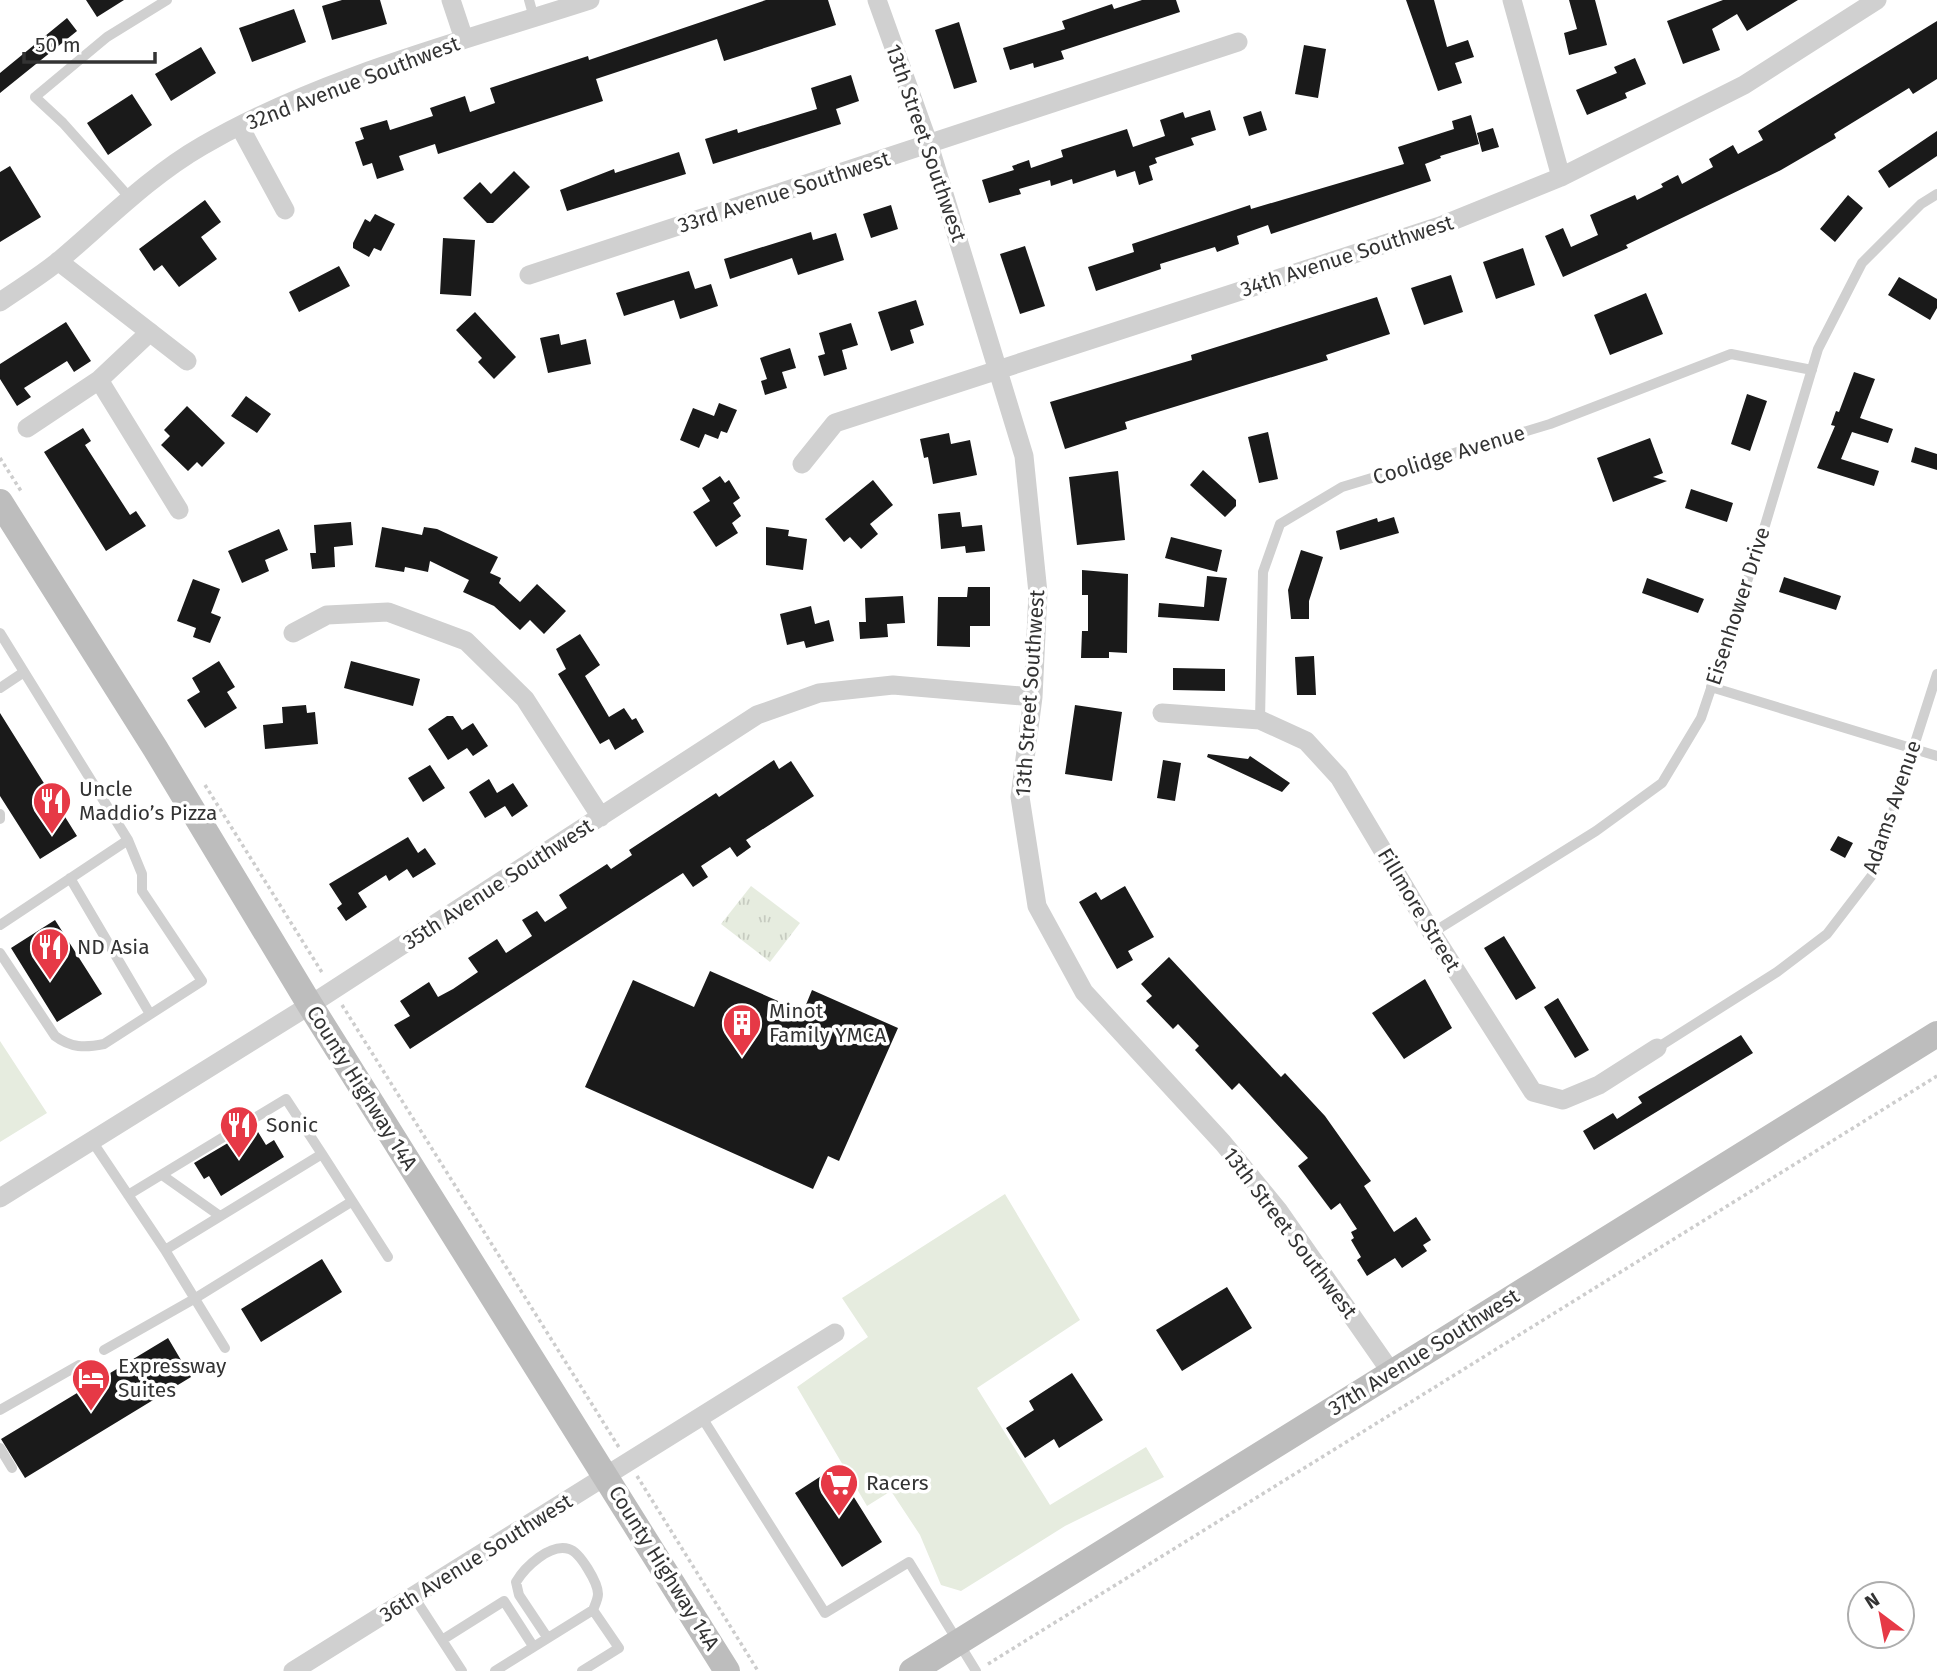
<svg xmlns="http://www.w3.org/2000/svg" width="1937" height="1671" viewBox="0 0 1937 1671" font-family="'Fira Sans',sans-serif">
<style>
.grass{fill:#e6ecdf}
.park{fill:url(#park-tufts)}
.building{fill:#1a1a1a}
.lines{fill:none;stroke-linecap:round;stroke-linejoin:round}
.path{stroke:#cdcdcd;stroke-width:3.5;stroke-dasharray:3.5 3.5;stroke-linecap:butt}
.service{stroke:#d0d0d0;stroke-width:10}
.minor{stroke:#d0d0d0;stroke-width:19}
.secondary{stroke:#bdbdbd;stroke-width:26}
.labels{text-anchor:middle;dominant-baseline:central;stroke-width:7;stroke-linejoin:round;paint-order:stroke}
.street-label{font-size:21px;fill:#333;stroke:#fff}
.poi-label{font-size:21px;fill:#333;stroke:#fff;text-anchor:start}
</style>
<defs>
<pattern id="park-tufts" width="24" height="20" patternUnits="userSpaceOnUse" patternTransform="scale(1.75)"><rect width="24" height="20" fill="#e6ecdf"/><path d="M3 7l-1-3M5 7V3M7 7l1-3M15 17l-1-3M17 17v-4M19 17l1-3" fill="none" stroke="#c6cbc0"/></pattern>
</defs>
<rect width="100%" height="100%" fill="#fff"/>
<path class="grass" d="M0 1041 47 1113 0 1142Z
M1005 1194 1080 1320 977 1388 1050 1505 1146 1447 1164 1477 1065 1526 961 1591 941 1585 920 1535 891 1491 867 1506 797 1387 868 1337 842 1298Z"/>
<path class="park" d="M751 886 800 923 770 962 721 924Z"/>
<path class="building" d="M86 0H124L97 17Z
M342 0H380L387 24 332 40 322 6Z
M766 0H828L836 25 724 61 717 39 596 79 603 101 438 154 435 144 399 156 404 170 377 179 372 163 363 166 355 142 364 139 360 128 387 120 390 130 433 116 430 108 465 96 470 112 495 103 490 88 588 56 589 60Z
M1142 0H1176L1180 12 1061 51 1064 59 1034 68 1033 63 1010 70 1003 48 1065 29 1062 21 1112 4 1114 9Z
M1406 0H1434L1447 47 1468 40 1474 57 1455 63 1462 83 1438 91Z
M1569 0H1595L1607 45 1569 55 1564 33 1577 29Z
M1723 0H1798L1747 31 1737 14 1712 29 1720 50 1683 64 1667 21Z
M294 9 306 42 252 62 239 28Z
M67 18 77 31 0 93V73Z
M1937 21V79L1913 94 1909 88 1834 134 1836 138 1781 170 1626 245 1628 248 1563 277 1545 236 1563 228 1571 247 1598 235 1590 215 1635 195 1637 200 1663 187 1661 184 1678 175 1682 184 1713 167 1709 159 1733 145 1738 154 1763 140 1758 131Z
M959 22 977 82 954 89 935 30Z
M1304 45 1326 49 1318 98 1295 94Z
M201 47 216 73 171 101 155 74Z
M1635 58 1646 84 1625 93 1627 98 1587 115 1576 90 1617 73 1614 67Z
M851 75 859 101 836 109 841 124 713 164 705 139 737 129 738 133 817 109 811 88Z
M132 94 152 125 108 155 87 123Z
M1210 110 1216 130 1191 138 1194 145 1155 158 1157 163 1149 166 1153 180 1139 185 1135 171 1117 177 1115 170 1073 184 1072 179 1051 186 1050 180 1019 189 1021 194 989 203 982 180 1014 170 1012 166 1029 160 1031 168 1063 157 1061 150 1127 129 1133 147 1165 136 1160 120 1183 112 1185 118Z
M1261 111 1267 130 1249 136 1243 117Z
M1471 115 1479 144 1440 156 1441 158 1425 164 1431 181 1271 234 1268 225 1237 236 1239 244 1217 252 1215 247 1160 264 1161 269 1096 291 1088 267 1134 252 1132 244 1250 205 1251 209 1404 164 1398 147 1454 129 1452 121Z
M1493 128 1499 147 1482 152 1477 133Z
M1937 131V156L1889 188 1878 171Z
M679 152 686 174 567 211 560 190 614 169 615 173Z
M10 166 41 217 0 242V172Z
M514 171 530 187 493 223H487L463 198 480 182 491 194Z
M1848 195 1863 208 1835 242 1820 229Z
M205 200 221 222 201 237 217 259 179 287 162 265 154 271 139 249Z
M891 205 898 229 871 238 863 214Z
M375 214 395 224 381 251 374 248 369 257 353 248V243L365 219 370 222Z
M811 232 813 240 836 233 844 260 798 275 792 258 730 279 724 259Z
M443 238 475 240 471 296 440 294Z
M1025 246 1045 306 1020 314 1000 254Z
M1523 248 1535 285 1496 299 1483 262Z
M339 266 350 286 299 312 289 292Z
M689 271 695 289 711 284 718 306 680 319 674 300 624 316 616 293Z
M1451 275 1463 312 1424 325 1411 288Z
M1899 277 1937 299V308L1930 320 1888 295Z
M1646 293 1663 334 1610 355 1594 315Z
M1377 297 1390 334 1326 355 1328 360 1125 422 1127 429 1065 449 1050 402 1192 360 1191 355Z
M916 300 924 325 910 330 914 343 891 351 878 312Z
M475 312 516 357 494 379 478 362 482 358 456 330Z
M66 322 91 361 74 372 67 361 24 388 31 397 17 406 0 379V364Z
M851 323 858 345 842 350 847 369 824 376 818 356 825 354 819 333Z
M559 334 561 345 586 339 591 364 548 373 540 338Z
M790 348 796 368 782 372 787 388 765 395 761 381 767 379 760 358Z
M1854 372 1875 379 1860 418 1893 429 1888 443 1852 432 1841 459 1879 471 1874 486 1817 468 1835 426 1831 425 1836 411 1839 412Z
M1747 394 1767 401 1750 451 1731 444Z
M246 396 271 414 257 433 231 416Z
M719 403 737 410 727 433 721 431 718 439 705 434 699 448 680 440 693 408 714 416Z
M187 406 225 443 202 467 197 462 188 471 161 445 170 436 164 430Z
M83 428 91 441 85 445 130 515 136 511 146 526 106 551 44 452Z
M1268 432 1278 479 1259 483 1248 437Z
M949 433 951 444 970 440 977 475 933 484 928 457 924 458 920 439Z
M1650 438 1663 473 1653 477 1667 481 1613 502 1597 458Z
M1915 447 1937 454V470L1911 462Z
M1203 470 1236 500V506L1225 517 1190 485Z
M1118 471 1125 540 1077 545 1069 477Z
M720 476 725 483 729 480 740 498 733 503 741 516 732 523 738 533 716 547 693 512 710 501 702 488Z
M873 480 893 505 870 524 878 534 861 549 850 537 844 542 825 519Z
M1691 489 1733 503 1727 522 1685 508Z
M960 512 962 527 982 525 985 551 966 553 965 546 941 549 938 514Z
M1394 517 1399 533 1340 550 1336 531 1377 518 1378 522Z
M351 522 353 545 334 547 335 567 312 569 310 553H316L314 525Z
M382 527 422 535 424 527 437 529 498 557 490 573 501 578 499 583 520 602 537 584 566 611 544 634 530 620 520 630 494 606 463 592 469 580 430 561 428 572 405 567 404 572 375 567Z
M766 527 789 530 788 536 807 539 803 570 766 565Z
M279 529 288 550 265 560 269 571 242 583 228 551Z
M1171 537 1222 550 1217 572 1165 558Z
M1301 550 1323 557 1309 601V619H1291L1288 590Z
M1082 570 1128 574 1127 653 1109 652V658H1081L1082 631H1088V595H1082Z
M1207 576 1227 578 1219 621 1158 617 1159 603 1204 607Z
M1784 577 1841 596 1836 610 1779 592Z
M1647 578 1704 599 1698 613 1642 593Z
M193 579 220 589 211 613 221 617 210 643 193 637 196 628 177 621Z
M968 587H990V626H970V647L937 646 938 597H967Z
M903 596 905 623 887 624 888 637 860 639 859 622H866L865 598Z
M811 606 815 624 829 620 834 641 806 648 804 641 787 645 780 614Z
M580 634 600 665 585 676 609 717 624 708 632 720 636 718 644 732 615 750 609 739 600 744 558 674 566 669 556 649Z
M1314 656 1316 695H1297L1295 657Z
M219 661 235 687 227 692 237 708 205 728 187 700 200 692 192 678Z
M351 661 420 679 413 706 344 688Z
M1173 668 1225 669V691L1173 690Z
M306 705 307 713 315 712 318 744 265 749 263 725 283 723 282 707Z
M1075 705 1122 712 1112 781 1065 774Z
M0 713 77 836 40 859 0 796Z
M447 716H453L462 730 473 723 488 746 473 756 467 748 448 760 428 729Z
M1208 754 1248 759 1250 756 1290 783 1282 792 1207 757Z
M774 760 779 769 791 761 814 796 746 840 751 847 737 857 730 847 701 866 708 877 693 887 683 873 410 1049 394 1025 410 1016 400 1001 429 982 438 997 453 989 478 972 468 958 497 939 506 953 532 936 522 920 537 911 545 922 567 908 559 895 607 864 611 869 632 855 629 850 716 793 719 797Z
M1163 760 1181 763 1175 801 1157 798Z
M430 765 445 788 423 802 408 778Z
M489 779 497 793 513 783 528 806 512 817 505 806 485 818 469 792Z
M1838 836 1853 843 1845 858 1830 850Z
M408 837 418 853 425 848 436 864 413 878 407 869 389 881 386 875 358 893 367 907 346 921 337 908 342 904 329 884Z
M1125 886 1154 937 1128 951 1133 960 1117 969 1079 902 1096 892 1101 900Z
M55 920 102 994 57 1022 11 948Z
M1504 936 1536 988 1516 1000 1484 948Z
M1169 957 1281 1077 1285 1073 1325 1116 1371 1181 1364 1186 1394 1232 1416 1217 1431 1240 1423 1245 1427 1251 1402 1268 1395 1258 1367 1276 1357 1260 1361 1257 1351 1240 1354 1238 1351 1232 1357 1229 1340 1203 1331 1210 1298 1166 1308 1158 1239 1083 1232 1090 1195 1050 1199 1046 1178 1024 1173 1029 1146 1001 1152 996 1141 984Z
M710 971 803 1012 812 990 898 1028 839 1161 828 1156 813 1189 585 1087 633 980 694 1007Z
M1425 979 1452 1028 1404 1059 1372 1013Z
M1558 998 1589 1050 1575 1058 1544 1007Z
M1741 1035 1753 1053 1594 1150 1583 1131 1613 1113 1617 1119 1642 1103 1638 1097Z
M255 1127 266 1145 274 1140 284 1157 221 1196 209 1176 204 1179 194 1163Z
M322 1259 342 1292 261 1342 241 1309Z
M1227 1287 1252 1328 1182 1371 1156 1330Z
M168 1338 191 1377 25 1478 1 1439Z
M1072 1373 1103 1420 1059 1448 1054 1439 1025 1458 1006 1428 1034 1410 1029 1401Z
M835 1467 882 1542 842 1567 795 1493Z"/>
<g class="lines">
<path class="path" d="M0 458 21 491
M205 785 323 974
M342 1005 620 1449
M637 1476 758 1671
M988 1664 1937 1076"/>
<path class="service" d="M529 0 534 18
M130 198 63 123 35 97 107 37 167 0
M0 633 128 840 142 874V891L202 981 104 1044C85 1048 71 1048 55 1036L0 953
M1711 687 1937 756
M0 688 24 672
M1260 720 1263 572 1280 524 1342 487 1550 424 1731 354 1812 370
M0 814V819
M70 878 150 1014
M0 925 128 840
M1432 933 1596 831 1662 783 1701 718 1757 552 1818 349 1862 263 1921 204 1937 194
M1657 1048 1777 972 1827 934 1873 874 1937 674
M92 1141 165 1250 322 1154 286 1099 128 1195
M322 1154 388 1257
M162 1175 220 1216
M165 1250 225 1348
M104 1350 194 1299 351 1202
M0 1410 79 1365
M701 1416 825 1613 909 1562 976 1671
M0 1448 12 1468
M414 1597 462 1671
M547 1637 519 1595 516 1582C525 1567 550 1543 569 1549 580 1552 598 1583 598 1594 598 1599 595 1605 593 1610
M442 1640 504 1601 533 1646
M495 1671 593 1610 619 1648 582 1671"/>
<path class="minor" d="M451 0 464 39
M877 0 929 145 1024 456 1038 593 1033 697 1020 797 1037 906 1084 992 1223 1143 1278 1210 1391 1372
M1512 0 1561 177
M240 127 285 210
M58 261 187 361
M529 275 1238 42
M0 302C20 288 42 275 61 259 107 220 150 176 202 146 321 77 460 42 590 0
M99 380 179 510
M27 428 99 380 150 332
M802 464 835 423 1440 226 1561 177 1744 85 1877 0
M293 633 327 615 388 612 466 641 525 699 601 817
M1162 713 1260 720 1306 741 1339 777 1432 933 1533 1092 1563 1100 1599 1085 1657 1048
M0 1198 310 1005 757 715 819 693 893 685 1033 697
M293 1671 835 1333"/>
<path class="secondary" d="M0 502 155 748 310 1005 727 1671
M912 1671 1937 1034"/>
</g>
<defs>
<g id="restaurant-pin" transform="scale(2.0125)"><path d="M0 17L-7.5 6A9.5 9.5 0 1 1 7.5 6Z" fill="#e63946" stroke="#fff"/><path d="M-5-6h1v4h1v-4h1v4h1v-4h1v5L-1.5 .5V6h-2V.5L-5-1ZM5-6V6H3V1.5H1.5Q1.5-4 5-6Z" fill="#fff"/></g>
<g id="building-pin" transform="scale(2.0125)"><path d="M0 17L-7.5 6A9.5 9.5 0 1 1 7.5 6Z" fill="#e63946" stroke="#fff"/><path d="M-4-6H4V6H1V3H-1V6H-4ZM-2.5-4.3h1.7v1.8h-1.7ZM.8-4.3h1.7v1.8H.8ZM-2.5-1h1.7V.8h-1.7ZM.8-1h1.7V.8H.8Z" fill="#fff"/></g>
<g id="hotel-pin" transform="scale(2.0125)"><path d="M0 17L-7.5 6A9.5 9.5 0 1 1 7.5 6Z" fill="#e63946" stroke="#fff"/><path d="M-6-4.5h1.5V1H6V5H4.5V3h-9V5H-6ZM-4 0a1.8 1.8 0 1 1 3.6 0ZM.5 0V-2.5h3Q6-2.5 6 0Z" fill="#fff"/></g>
<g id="supermarket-pin" transform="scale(2.0125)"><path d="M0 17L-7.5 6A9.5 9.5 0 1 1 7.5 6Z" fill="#e63946" stroke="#fff"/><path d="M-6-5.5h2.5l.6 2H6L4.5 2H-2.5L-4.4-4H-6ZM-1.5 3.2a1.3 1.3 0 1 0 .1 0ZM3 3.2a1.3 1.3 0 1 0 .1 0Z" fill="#fff"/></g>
</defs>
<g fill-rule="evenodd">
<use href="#restaurant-pin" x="52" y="801"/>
<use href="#restaurant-pin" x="50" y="947"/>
<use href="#building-pin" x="742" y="1023"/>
<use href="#restaurant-pin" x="239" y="1125"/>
<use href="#hotel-pin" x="91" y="1378"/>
<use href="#supermarket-pin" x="839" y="1483"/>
</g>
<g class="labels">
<g class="street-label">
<text transform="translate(353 83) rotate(-21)">32nd Avenue Southwest</text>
<text transform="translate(926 143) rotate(71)">13th Street Southwest</text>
<text transform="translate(784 192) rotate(-18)">33rd Avenue Southwest</text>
<text transform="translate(1347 256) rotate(-18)">34th Avenue Southwest</text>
<text transform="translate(1449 455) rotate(-17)">Coolidge Avenue</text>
<text transform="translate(1738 606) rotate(-72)">Eisenhower Drive</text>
<text transform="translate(1030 693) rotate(-86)">13th Street Southwest</text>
<text transform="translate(1892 807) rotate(-71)">Adams Avenue</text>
<text transform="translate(498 884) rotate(-33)">35th Avenue Southwest</text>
<text transform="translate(1419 910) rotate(59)">Fillmore Street</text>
<text transform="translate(362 1088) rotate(58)">County Highway 14A</text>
<text transform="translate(1290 1233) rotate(53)">13th Street Southwest</text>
<text transform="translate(1424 1352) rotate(-32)">37th Avenue Southwest</text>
<text transform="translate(476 1558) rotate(-32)">36th Avenue Southwest</text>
<text transform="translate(664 1568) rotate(58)">County Highway 14A</text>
</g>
<g class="poi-label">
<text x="79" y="789">Uncle<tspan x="79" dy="24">Maddio’s Pizza</tspan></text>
<text x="77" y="947">ND Asia</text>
<text x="769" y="1011">Minot<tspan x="769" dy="24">Family YMCA</tspan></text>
<text x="266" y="1125">Sonic</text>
<text x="118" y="1366">Expressway<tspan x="118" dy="24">Suites</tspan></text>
<text x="866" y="1483">Racers</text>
</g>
</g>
<g transform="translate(1881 1615) rotate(328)"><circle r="33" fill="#ffffff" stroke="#adadad" stroke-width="2"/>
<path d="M0-5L12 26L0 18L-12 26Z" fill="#e63946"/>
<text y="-10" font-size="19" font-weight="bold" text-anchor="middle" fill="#333333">N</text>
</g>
<path d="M24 52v10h131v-10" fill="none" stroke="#333333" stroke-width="3.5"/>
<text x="35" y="52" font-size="21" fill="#333333" stroke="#ffffff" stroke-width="5" paint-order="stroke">50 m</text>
</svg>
